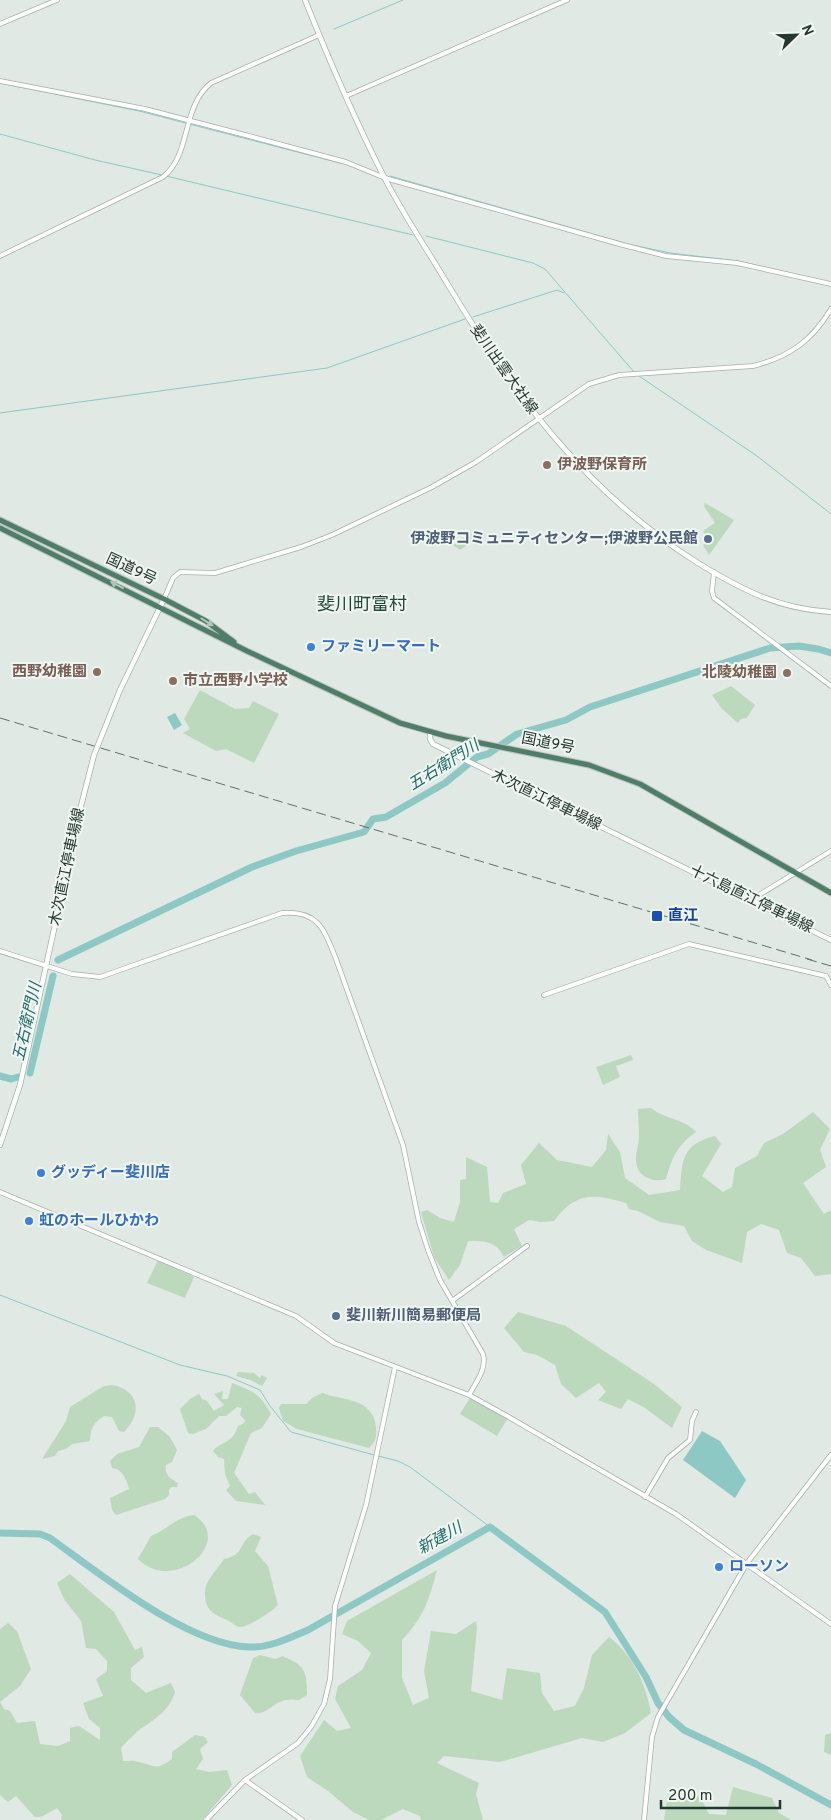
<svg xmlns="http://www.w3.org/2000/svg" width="831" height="1820" viewBox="0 0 831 1820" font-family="Overpass,'Noto Sans JP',sans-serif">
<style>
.green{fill:#bcd8bd}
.water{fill:#8ec8c5}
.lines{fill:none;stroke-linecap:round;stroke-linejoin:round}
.stream{stroke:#8ec8c5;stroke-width:1}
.river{stroke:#8ec8c5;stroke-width:7}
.tertiary-casing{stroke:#a4b0a9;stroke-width:5.5}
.secondary-casing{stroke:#a1b4a9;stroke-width:6}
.trunk-casing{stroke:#bdc3c0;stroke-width:7}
.tertiary{stroke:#fff;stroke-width:4}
.secondary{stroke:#fff;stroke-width:4.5}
.trunk{stroke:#4e7d68;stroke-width:5}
.rail{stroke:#5d7369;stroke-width:1;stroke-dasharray:10 5;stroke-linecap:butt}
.secondary-bridge-casing{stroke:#a1b4a9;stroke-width:6;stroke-linecap:butt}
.secondary-bridge{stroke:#fff;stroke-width:4.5}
.oneway{fill:#afc6bb}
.education-dot{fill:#8d6e63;stroke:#f0f6f2;stroke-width:2}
.service-dot{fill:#5c6f8a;stroke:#f0f6f2;stroke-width:2}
.shop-dot{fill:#3f7fe0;stroke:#f0f6f2;stroke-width:2}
.transit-dot{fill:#1a4fb4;stroke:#f0f6f2;stroke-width:2}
.labels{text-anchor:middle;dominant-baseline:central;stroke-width:4;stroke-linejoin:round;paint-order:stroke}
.street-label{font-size:15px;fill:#23382e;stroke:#f0f6f2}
.education-label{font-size:15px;font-weight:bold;fill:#785e54;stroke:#f0f6f2;text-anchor:start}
.service-label{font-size:15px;font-weight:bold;fill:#4e5e75;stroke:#f0f6f2;text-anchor:end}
.shop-label{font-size:15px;font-weight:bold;fill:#366cbe;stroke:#f0f6f2;text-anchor:start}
.transit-label{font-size:15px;font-weight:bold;fill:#164399;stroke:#f0f6f2;text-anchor:start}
.water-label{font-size:16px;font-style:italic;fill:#246c69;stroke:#f0f6f2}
.quarter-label{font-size:18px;fill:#224736;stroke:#f0f6f2}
</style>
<rect width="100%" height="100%" fill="#e0e9e3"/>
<path class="green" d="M705 503 734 520 709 555 703 545 709 540 703 531 715 523 704 506Z
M471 533 476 539 460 550 453 545Z
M731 686 755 705 747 718 741 719 738 723 722 709 712 695Z
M200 690 235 709 249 708 253 701 279 714 254 763 226 749 216 751 183 733 190 729 184 719Z
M631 1055 633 1060 616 1066 620 1077 603 1085 596 1067Z
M651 1108C666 1120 683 1118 696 1132 677 1145 672 1158 666 1179 653 1183 637 1177 636 1161 635 1153 639 1145 639 1137 639 1128 638 1118 638 1109Z
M813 1112 830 1129 820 1150 826 1167 803 1183 824 1214 831 1210V1274L815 1276 801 1258 787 1253 779 1230 761 1224 747 1232 742 1263 706 1250 692 1241 684 1226 660 1222 638 1211 629 1209 626 1203C594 1193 575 1192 554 1221L541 1222 529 1220 514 1229 522 1246 504 1257C496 1241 485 1241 468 1241L460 1265 449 1280 434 1257 421 1212 427 1210 440 1218 454 1222 460 1202V1180L466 1179V1157L487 1167 490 1202 498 1203 503 1193 526 1184 521 1165 539 1143 557 1160 592 1167 606 1150 608 1134 620 1152 625 1178 649 1195 680 1190C682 1160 682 1144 715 1136L721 1144 702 1176 723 1192 732 1187 735 1168 757 1156 764 1143 783 1134Z
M158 1260 194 1277 185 1298 147 1283Z
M518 1312 566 1326 654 1384 682 1407 672 1428 645 1408 628 1399 621 1409 598 1400 606 1392 599 1383 576 1398 561 1384 555 1365 537 1355 524 1352 504 1328Z
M238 1372 254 1373 260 1378 262 1375 267 1378 262 1386 250 1380 236 1376Z
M232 1383C252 1391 260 1393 271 1414L262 1428 251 1433 234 1473 249 1494 255 1492 265 1505 236 1501 226 1490 230 1486 225 1474 224 1459 218 1457 213 1451C222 1440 232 1445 238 1426L244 1423 245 1420 240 1415 242 1408 237 1407 226 1416H219L206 1429 193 1434 188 1433 180 1409 190 1399 199 1394 202 1399 207 1401 214 1411 224 1405 214 1394 223 1391 222 1399H228Z
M112 1385C140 1390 142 1414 124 1432L119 1431 112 1417 104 1416C94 1422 90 1429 90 1441L72 1444 66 1449 58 1451 55 1456 42 1459 66 1421 70 1407 104 1386Z
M322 1393C342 1401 373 1397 376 1427 377 1436 376 1441 369 1448L297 1429 283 1421 279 1408 281 1404H306L312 1398Z
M470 1398 508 1418 497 1436 460 1414Z
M150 1427H158L170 1437 177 1450 172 1462 166 1465C164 1474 170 1479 178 1483L177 1487H171L169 1490V1495L165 1499 116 1515 112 1510 110 1498 129 1489C126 1479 123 1469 112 1468L110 1461 117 1454 139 1447Z
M194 1515C236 1542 173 1595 138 1559L151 1536C167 1530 176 1517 194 1515Z
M253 1534 261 1537 255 1551 268 1566 278 1605C273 1611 247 1628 239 1627 236 1626 232 1623 229 1621 215 1615 204 1611 205 1592 205 1580 218 1569 224 1559 245 1555 238 1543 253 1534Z
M437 1570C428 1602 425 1615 402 1640V1678L413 1705 429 1698 424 1671 431 1631 456 1634 476 1621 477 1627 471 1691 502 1700 507 1668 540 1673 542 1693 554 1711 575 1706 584 1688 592 1655 609 1637C633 1655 646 1684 651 1713L625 1733 603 1742 582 1738 500 1762 444 1756 437 1763 479 1783 476 1794 483 1820H421L420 1816 403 1809 381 1820H369L353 1812 328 1791 307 1777 300 1756 324 1720 337 1731 351 1728 335 1699 338 1686 362 1670 371 1653 358 1641 342 1634 347 1621Z
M70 1574 114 1612 135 1650 142 1647 144 1657 131 1668V1680L146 1693 171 1683 175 1692C169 1712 154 1719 138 1731 132 1736 126 1742 121 1748L123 1761C128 1761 134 1760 139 1762 157 1766 155 1771 172 1759V1752L195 1735 205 1737 208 1742 200 1749 203 1759 196 1769 209 1772 227 1770 232 1785 202 1820H61L62 1815 57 1808 41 1817H35L16 1796 8 1802 0 1795V1629L8 1623 17 1631 31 1669 20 1686 0 1702 4 1709 10 1711 17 1723 35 1721 40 1744 58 1746 70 1741V1728L79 1726 100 1740V1728L89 1719 83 1703 103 1696 96 1679 107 1671V1661L96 1649 86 1648 81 1621 64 1599 57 1583Z
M260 1655 276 1659 282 1656C305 1665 307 1671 307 1695L299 1700C273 1696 271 1715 255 1713L240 1695 253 1658Z
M831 1733V1755L824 1752 825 1735Z
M733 1787 772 1798 779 1813 791 1820H664L668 1794 681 1793 700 1797 709 1814 726 1815Z"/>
<path class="water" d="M175 713 182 725 174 730 167 717Z
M702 1431 720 1441 746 1480 735 1498 683 1460Z"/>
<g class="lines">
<path class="stream" d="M334 29 403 0
M0 83 139 111 344 164
M0 134 95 160 162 175
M166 176 413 235
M390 176 628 244 670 253 738 261 829 282
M426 236 533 263 545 269 634 372
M473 317 557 290 564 293
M639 376 757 456 831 514
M0 413 327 368 465 319
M0 1295 180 1365 227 1376 260 1390 270 1406 291 1432 374 1455
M378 1456 398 1461 410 1467 490 1527"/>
<path class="river" d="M58 960 252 867 296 851 364 832 373 819 386 817 445 783 477 757 488 754 517 734 566 720 590 707 770 648 799 646 818 649 831 653
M30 1073 53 976
M0 1076 11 1079 18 1077
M0 1533 40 1534 50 1538C100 1574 188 1645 249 1647 270 1648 289 1638 308 1630L490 1527 605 1612 646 1677 658 1703 669 1717 684 1730 756 1764 831 1805"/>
<g class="tertiary-casing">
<path id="tertiary" d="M0 24 57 0
M0 81 145 109 249 136 346 162 385 178 623 245 666 256 737 263 831 284
M346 96 567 0
M0 256 163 177C192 154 181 107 211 83L319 35
M714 572 712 591 714 598 831 686
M164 599 173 578 180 572 215 573 301 547 332 535 432 487 476 462 589 384 619 375 753 366C789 357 812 341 831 309
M753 902 759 895 831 851
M0 951 72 974 100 977 282 913C318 910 324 929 336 959L403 1145 419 1222 428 1250 440 1280 483 1354C487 1369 476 1382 469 1395
M544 995 689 944 826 976 831 985
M0 1192 296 1316 334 1343 469 1395 507 1416 676 1514 831 1624
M452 1301 527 1246
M645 1497 668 1458 690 1440 692 1421 696 1412
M245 1780 302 1820
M206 1820 245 1780 298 1743 311 1727 324 1704 330 1679 335 1606 366 1505 395 1367
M644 1820 652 1737 658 1717 747 1563 831 1455"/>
</g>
<g class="secondary-casing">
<path id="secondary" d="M305 0C329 60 355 120 384 177 403 214 426 248 447 283 514 395 586 493 698 563 742 590 779 609 831 612
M120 690 164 599
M430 733V739L433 744 831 940
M0 1145 20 1085 81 806"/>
</g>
<g class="trunk-casing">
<path id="trunk" d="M0 520 164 599 206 621 234 642
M0 528 247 651 400 723 446 736 589 765 640 784 831 893"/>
</g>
<use href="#tertiary" class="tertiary"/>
<use href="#secondary" class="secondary"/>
<use href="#trunk" class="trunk"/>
<path class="rail" d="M0 718 812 960
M807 959 831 966"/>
<g class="secondary-bridge-casing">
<path id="secondary-bridge" d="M81 806 94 755 120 690"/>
</g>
<use href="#secondary-bridge" class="secondary-bridge"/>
</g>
<defs><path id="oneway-solid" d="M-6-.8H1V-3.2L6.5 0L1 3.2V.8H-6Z" transform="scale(1.25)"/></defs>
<g class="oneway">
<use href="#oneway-solid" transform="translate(117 585) rotate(-153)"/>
<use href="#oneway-solid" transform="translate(207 622) rotate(32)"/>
</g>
<g class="education-dot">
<circle cx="547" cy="465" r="5"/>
<circle cx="97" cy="672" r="5"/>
<circle cx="787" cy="673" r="5"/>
<circle cx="173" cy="681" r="5"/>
</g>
<g class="service-dot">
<circle cx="708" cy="539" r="5"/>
<circle cx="336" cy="1316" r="5"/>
</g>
<g class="shop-dot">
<circle cx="311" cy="647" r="5"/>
<circle cx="41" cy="1173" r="5"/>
<circle cx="29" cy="1221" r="5"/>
<circle cx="719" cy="1567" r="5"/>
</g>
<rect class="transit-dot" x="651" y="910" width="12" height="12" rx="2.5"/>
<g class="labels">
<g class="street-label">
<text transform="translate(503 370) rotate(55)">斐川出雲大社線</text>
<text transform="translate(131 570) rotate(25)">国道9号</text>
<text transform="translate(548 744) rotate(11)">国道9号</text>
<text transform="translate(546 801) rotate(26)">木次直江停車場線</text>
<text transform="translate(68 867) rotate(-78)">木次直江停車場線</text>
<text transform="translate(751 900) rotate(26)">十六島直江停車場線</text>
</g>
<g class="education-label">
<text x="557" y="465">伊波野保育所</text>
<text x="87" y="672" text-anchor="end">西野幼稚園</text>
<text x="777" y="673" text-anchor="end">北陵幼稚園</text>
<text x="183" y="681">市立西野小学校</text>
</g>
<g class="service-label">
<text x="698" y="539">伊波野コミュニティセンター;伊波野公民館</text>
<text x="346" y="1316" text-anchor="start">斐川新川簡易郵便局</text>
</g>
<g class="shop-label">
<text x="321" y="647">ファミリーマート</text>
<text x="51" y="1173">グッディー斐川店</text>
<text x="39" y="1221">虹のホールひかわ</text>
<text x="729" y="1567">ローソン</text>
</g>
<g class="transit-label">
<text x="668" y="916">直江</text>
</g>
<g class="water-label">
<text transform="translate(444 766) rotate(-32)">五右衛門川</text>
<text transform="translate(28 1022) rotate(-77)">五右衛門川</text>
<text transform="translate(440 1539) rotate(-29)">新建川</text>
</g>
<g class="quarter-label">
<text x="362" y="605">斐川町富村</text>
</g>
</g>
<g transform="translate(796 35) rotate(67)" stroke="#f0f6f2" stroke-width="4" paint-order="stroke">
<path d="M0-4L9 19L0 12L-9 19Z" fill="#23382e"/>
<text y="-8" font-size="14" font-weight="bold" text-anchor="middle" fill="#23382e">N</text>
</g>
<path d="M661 1800v8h119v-8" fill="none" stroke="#23382e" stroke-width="2.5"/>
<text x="668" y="1800" font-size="15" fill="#23382e" stroke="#f0f6f2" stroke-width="4" paint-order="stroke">200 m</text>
</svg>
